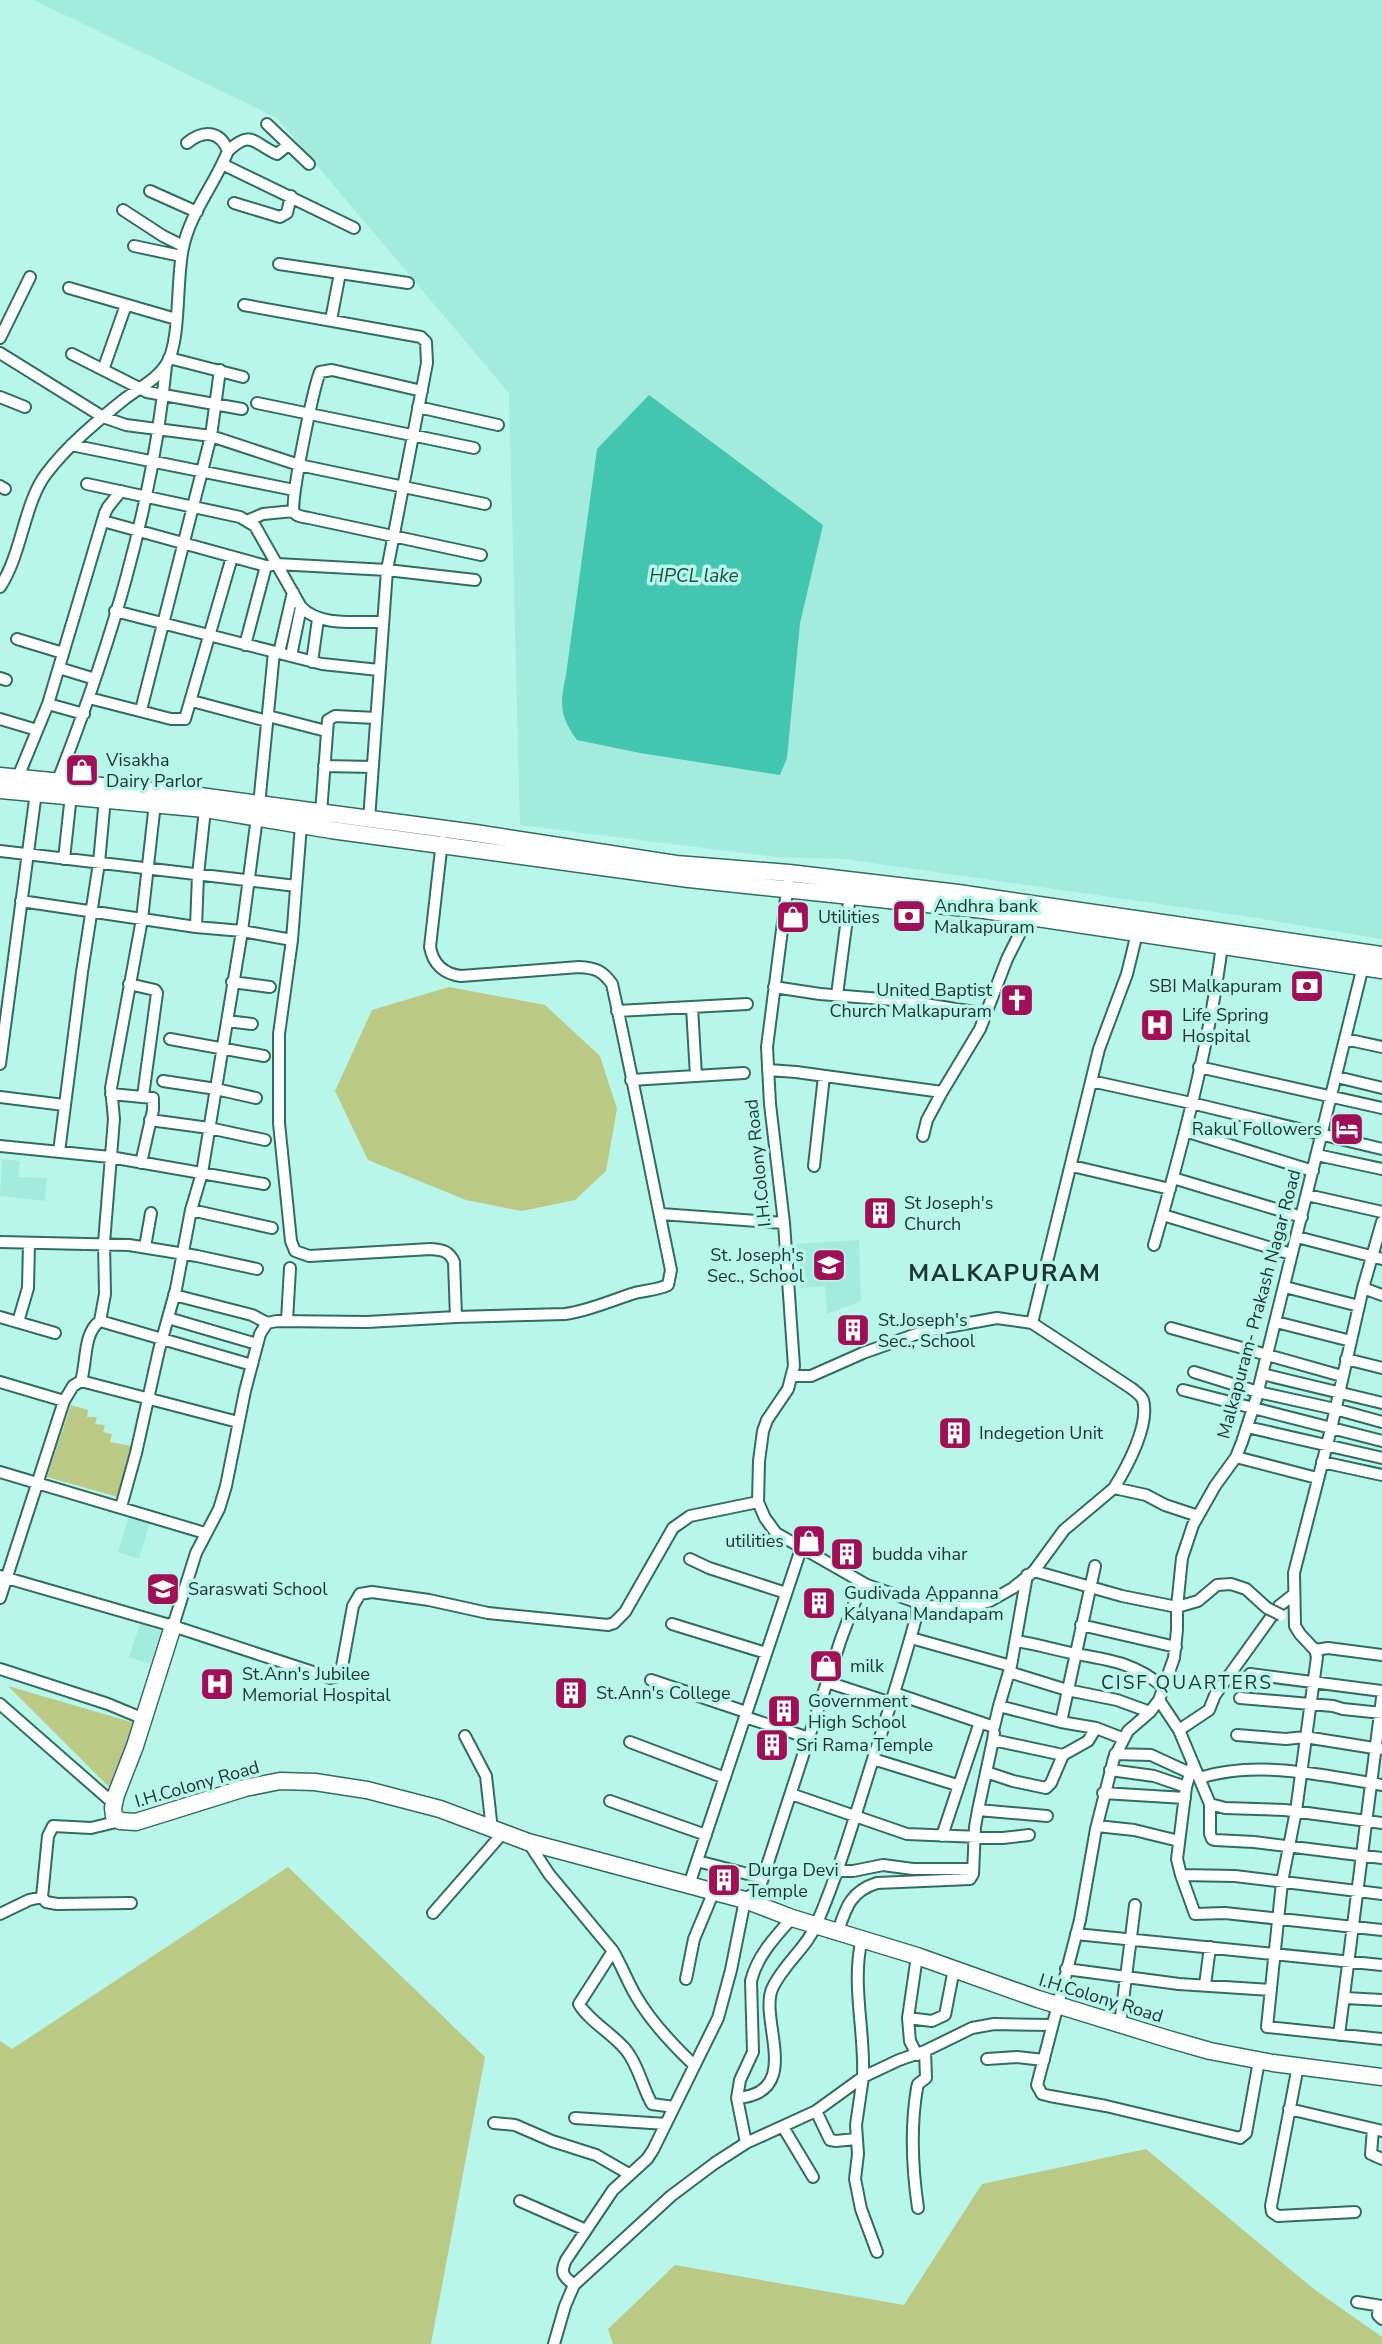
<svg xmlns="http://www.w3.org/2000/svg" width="1382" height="2344" viewBox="0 0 1382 2344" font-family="'Nunito Sans',sans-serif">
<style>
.built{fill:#a3ebdc}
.green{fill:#baca85}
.water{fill:#43c6b0}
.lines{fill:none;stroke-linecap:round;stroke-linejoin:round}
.street-casing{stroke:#306d62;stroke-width:14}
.secondary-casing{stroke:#306d62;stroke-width:19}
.street{stroke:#fff;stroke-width:10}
.secondary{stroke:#fff;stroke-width:16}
.street-bridge-casing{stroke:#306d62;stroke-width:14;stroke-linecap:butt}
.street-bridge{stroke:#fff;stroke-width:10}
.labels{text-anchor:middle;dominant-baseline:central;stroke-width:7;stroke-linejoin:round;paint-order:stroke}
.poi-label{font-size:18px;fill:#1c3530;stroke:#b7f6e8;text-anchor:start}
.street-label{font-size:18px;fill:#1c3530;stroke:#b7f6e8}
.water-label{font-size:19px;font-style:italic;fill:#195046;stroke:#b7f6e8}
.neighbourhood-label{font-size:19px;letter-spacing:2px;fill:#1c3530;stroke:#b7f6e8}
.district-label{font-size:24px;font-weight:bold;letter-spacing:2px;fill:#1c3530;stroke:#b7f6e8}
</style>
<rect width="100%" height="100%" fill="#b7f6e8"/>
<path class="built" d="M34 0H1382V939L1251 917 844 859 775 857 520 825 509 393 277 118Z
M2 1159 20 1161 18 1177 47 1178 45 1201 0 1196Z
M859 1240 861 1301 827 1314 825 1286 801 1288 796 1244Z
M129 1517 150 1522 139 1559 118 1552Z
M140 1624 161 1631 150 1664 129 1657Z"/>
<path class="green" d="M449 987 545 1005 600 1056 617 1109 606 1171 575 1200 522 1211 466 1200 368 1160 335 1091 372 1010Z
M71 1405 88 1410 87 1417H97L95 1424 105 1425 103 1432 112 1434 110 1442 132 1446 118 1497 47 1477Z
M8 1686 138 1724 113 1791Z
M288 1867 485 2057 431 2344H0V2041L12 2049Z
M1146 2149 1315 2290 1382 2337V2344H613L608 2329 675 2265 904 2305 982 2184Z"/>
<path class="water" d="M649 395 823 525 800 623 787 758 780 775 640 753 577 740C559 716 560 703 566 675L597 449Z"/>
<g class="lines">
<g class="street-casing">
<path id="street" d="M267 124 309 164
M228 151C251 129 253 143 277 154L288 145
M222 164 354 228
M150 191 197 212
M234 203 280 217 287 213 291 196
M123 210 163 236 183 246
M134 246 181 256
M279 264 340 273 331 320
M340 273 408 283
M69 288 176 319
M244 305 421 337 426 342 427 363 387 570 369 820
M0 338 30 277
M0 353 103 417 126 425 211 436 299 465 485 504
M72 354 147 392 242 409
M169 358 243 377
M103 370 126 305
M422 391 332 370 320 372C314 386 289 504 294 512 297 517 304 517 309 518L481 555
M0 397 25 407
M257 403 474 448
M418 407 498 425
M71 445 294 490
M87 484 240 517 255 526 301 607C320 627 357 621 382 622
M0 486 5 489
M249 520 263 514 293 511
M103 521 266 566 277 564 387 570 475 580
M0 587C22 554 24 503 46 474 67 446 95 423 122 401 137 389 157 380 167 363 181 340 176 278 183 248 190 213 215 184 228 151 220 130 203 130 187 143
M115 611 322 664 379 670
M17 639 63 653
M245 645 266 566
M279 653 293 592
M291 656 301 607
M312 662 318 619
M59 668 95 679
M0 678 6 680
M89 698 171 719H185L232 557
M192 701 267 721
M48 704 84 714
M141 710 211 436 220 370
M268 716 326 731
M0 719 37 730
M324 766 373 767
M18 777 48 704 105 513 108 507 121 491
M58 780C110 647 153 508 166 365
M259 805 274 652
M321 813 328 720 335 716 376 718
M301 825 292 940 279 1034V1123L291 1241 295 1251 309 1256 431 1249C443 1250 449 1251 454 1262L456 1317
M0 851 296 886
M64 859 71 795
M21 901 196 927 242 931 292 940
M196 927 198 875 205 809
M232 982 270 987
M129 984 155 990 157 993 143 1096
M774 987 820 994 906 1001 987 1014
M837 995 850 895
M692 1007 696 1076
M617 1011 747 1004
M227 1021 252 1024
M170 1039 264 1056
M1345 1039 1382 1047
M0 1064 36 792
M1199 1067 1382 1108
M768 1070 796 1072 942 1092
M1337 1077 1382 1088
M631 1080 744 1073
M163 1081 216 1089 256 1098
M1091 1081 1191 1103 1382 1149
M111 1094 153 1098V1110L141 1163
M0 1097 64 1105
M150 1120 209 1128 265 1140
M1185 1131 1313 1171
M923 1136 927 1120 942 1092 980 1029 1007 959 1028 917
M0 1146 110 1157 264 1184
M59 1152 82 972 99 863 105 798
M1317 1155 1382 1169
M814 1166 824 1076
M1072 1166 1170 1189
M1173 1178 1302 1217
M1307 1195 1382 1212
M191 1210 272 1228
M661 1214 784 1223
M1163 1215 1291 1254
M1382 1222 1363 1288 1331 1429 1294 1573 1295 1626 1300 1634 1315 1650 1317 1657 1296 1811 1282 1882 1267 2027 1382 2039
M1297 1237 1382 1259
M0 1242 129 1245 197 1256 257 1269
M1154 1245C1182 1147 1209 1047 1222 945
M145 1247 151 1213
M1285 1287 1359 1306
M1363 1288 1382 1295
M174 1295 252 1315 267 1323
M0 1317 55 1333
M168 1318 257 1344
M100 1321 252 1365
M287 1321 290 1268
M18 1322 28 1288 29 1243
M1276 1322 1351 1341
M1032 1323 1099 1049 1127 974 1137 933
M1171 1328 1342 1376
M1346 1359 1382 1368
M1194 1372 1258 1392 1335 1409 1382 1422
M1262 1374 1382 1403
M793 1376H811L863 1353 925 1331 997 1318 1032 1323 1131 1388C1136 1392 1141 1395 1143 1400 1150 1425 1127 1467 1114 1488
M81 1381 238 1422
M0 1382 64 1401 0 1598
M1183 1390 1382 1441
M64 1401 73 1386 81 1381C87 1362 83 1333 100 1321L105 1294 104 1243 114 1119 111 1088 142 919 155 803
M1247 1427 1382 1458
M1236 1457 1317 1478
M1322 1462 1382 1475
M0 1472 205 1533
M121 1507 136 1453 159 1350 176 1289 191 1210 202 1173 242 931 257 817
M690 1559 709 1568 786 1593
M1034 1571 1122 1596 1177 1607 1198 1601 1217 1585 1231 1584 1246 1589 1267 1608
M0 1576 173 1626 331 1678 338 1676 341 1672 353 1606 360 1594 372 1592 429 1600 488 1613 608 1625 614 1623 625 1612 673 1528 690 1516 758 1502
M918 1606 970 1607 990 1601 1013 1588 1034 1571 1064 1530 1114 1488 1146 1495 1165 1505 1198 1516
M672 1624 766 1653
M1081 1625 1176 1647
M173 1626 196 1553 219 1509 226 1486 245 1391 260 1334 267 1323 277 1321 367 1322 456 1317 565 1314C589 1311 612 1300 635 1293 646 1290 658 1290 668 1285L671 1270C651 1174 633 1079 612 984 602 970 595 968 579 967L461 976C444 974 433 964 430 947L442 841
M911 1638 1011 1666 1009 1672 1067 1690 1117 1700 1150 1712
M1016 1641C1036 1644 1056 1650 1076 1654 1110 1660 1135 1663 1163 1687
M1315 1650 1328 1648 1382 1655
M1011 1666 1027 1575
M0 1669 108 1704 144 1719
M1250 1674 1382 1691
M651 1680 746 1712
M827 1682 891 1703
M894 1693 994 1727 999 1706 1061 1722 1096 1728 1122 1738
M1240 1698 1333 1706 1343 1709 1382 1713
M1159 1700 1179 1730 1210 1804 1225 1808 1285 1810 1382 1823
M0 1704 113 1803
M999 1706 1009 1672
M745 1717 809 1738
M1061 1722 1095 1566
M1179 1730 1209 1710 1215 1695 1279 1606 1293 1595
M994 1733 993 1740 1063 1755 1088 1741 1096 1728
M1237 1735 1286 1739 1305 1737 1380 1749
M465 1736 486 1776 492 1830
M993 1740 978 1810 1047 1816
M630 1742 725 1778
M1115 1754 1151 1755 1190 1773
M873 1759 957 1785
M1193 1763 1186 1787 1177 1859 1181 1875 1195 1914 1225 1913 1382 1930
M1110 1770 1154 1776 1186 1787
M986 1772 1013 1781 1046 1788 1051 1783 1063 1755
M1199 1778C1257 1760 1323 1775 1382 1785
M1103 1793 1185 1798
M791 1794 907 1834 1003 1838 1029 1835
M610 1801 706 1835
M1210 1804V1834L1212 1839 1215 1840 1254 1842 1382 1858
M120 1821 91 1828 53 1826 48 1836 42 1897 46 1902 57 1904 131 1903
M1097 1826 1134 1830 1179 1841
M942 1836 980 1722
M528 1842 549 1874 613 1951C622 1966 627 1981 636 1996 651 2022 673 2045 694 2065
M697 1861 763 1878 841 1639 862 1583
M837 1871H853L883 1865 913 1869H973
M1181 1875 1235 1876 1382 1894
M689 1885 801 1549
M433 1913 502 1834
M0 1914 29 1900 42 1897
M838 1931C846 1907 851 1891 877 1883L970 1879 973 1874 975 1827 978 1810
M1076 1934 1382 1965
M613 1951 579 2004C589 2021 613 2034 626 2050 639 2066 642 2087 652 2104L674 2107
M1066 1969 1179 1984 1271 1990
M686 1979 694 1939 714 1891
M1205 1985 1210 1947
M1345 1998 1382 2000
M908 2018 917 1956
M1120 2025 1135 1905
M1339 2035 1382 1698
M917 2055 910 2041 908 2018 932 2021 945 2015 954 1969
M987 2059 1017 2057 1044 2060
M1259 2061 1246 2133 1240 2138 1106 2106 1050 2096 1042 2094 1037 2085 1080 1920 1096 1829 1114 1758 1128 1731 1150 1712 1159 1700 1174 1658 1177 1630V1607L1182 1558 1193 1525 1215 1486 1236 1457 1242 1442 1256 1399 1364 962
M1298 2066 1271 2206 1272 2212 1278 2216 1355 2212
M737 2098C804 2093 759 2021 772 1989 783 1964 807 1948 817 1923 838 1874 853 1823 869 1772 886 1718 904 1665 918 1610L916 1602 867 1585 776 1533 765 1518 758 1502 759 1461 763 1431 767 1420 788 1389 794 1366 784 1223 770 1104 767 1047 788 883
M1289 2109 1382 2131
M816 2111 830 2140 836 2141 856 2139
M575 2118 666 2124
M494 2123 515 2125 552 2141 596 2155 629 2174
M783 2127 813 2177
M1373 2129 1371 2154 1382 2159
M746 2143 737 2098 740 2080 753 2052 751 1981C757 1956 775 1937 792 1918
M520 2201 586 2230
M918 2208C912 2167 910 2129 917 2088L918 2084 926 2078 925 2051
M877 2252 861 2209 855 2179 858 2154 856 2125 863 2077 899 2060 925 2051 972 2028 994 2024 1051 2025
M574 2285 671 2196 715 2163 746 2143 816 2111 863 2077C865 2030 851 1984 862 1938
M1357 2302 1382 2306
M1379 2306 1378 2315 1382 2319
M554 2344 565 2306 574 2285C563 2276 560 2273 566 2260L613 2190 647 2159 653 2150 718 2018 731 1970 745 1900 759 1889 763 1878"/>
</g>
<g class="secondary-casing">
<path id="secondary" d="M0 776 185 794 475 833 676 864 789 873 958 893 1382 955
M0 790 205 809 331 830 689 879 984 910 1382 970
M173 1626 135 1746 116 1795 113 1808 114 1816 120 1821 136 1822 245 1788 280 1781 315 1782 367 1790 440 1809 528 1842 745 1900 792 1918 917 1956 1038 1999 1168 2039 1210 2051 1273 2063 1382 2077"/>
</g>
<use href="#street" class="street"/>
<use href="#secondary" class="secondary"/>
<g class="street-bridge-casing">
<path id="street-bridge" d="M1267 1608 1281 1615"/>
</g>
<use href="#street-bridge" class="street-bridge"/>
</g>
<defs>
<g id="shop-square" transform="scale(1.75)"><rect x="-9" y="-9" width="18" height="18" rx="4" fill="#a11057" stroke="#b7f6e8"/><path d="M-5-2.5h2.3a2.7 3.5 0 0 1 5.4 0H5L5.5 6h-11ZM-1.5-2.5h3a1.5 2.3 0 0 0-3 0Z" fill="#fff"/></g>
<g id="bank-square" transform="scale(1.75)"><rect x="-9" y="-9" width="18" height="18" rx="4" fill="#a11057" stroke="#b7f6e8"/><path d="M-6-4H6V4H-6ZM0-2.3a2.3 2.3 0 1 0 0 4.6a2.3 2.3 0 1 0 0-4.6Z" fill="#fff"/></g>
<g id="church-square" transform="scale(1.75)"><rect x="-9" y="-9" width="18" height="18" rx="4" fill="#a11057" stroke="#b7f6e8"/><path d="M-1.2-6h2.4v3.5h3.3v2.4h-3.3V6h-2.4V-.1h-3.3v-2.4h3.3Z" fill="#fff"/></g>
<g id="hospital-square" transform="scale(1.75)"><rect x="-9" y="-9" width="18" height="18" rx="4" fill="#a11057" stroke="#b7f6e8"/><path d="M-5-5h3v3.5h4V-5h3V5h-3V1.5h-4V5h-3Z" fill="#fff"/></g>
<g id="hotel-square" transform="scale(1.75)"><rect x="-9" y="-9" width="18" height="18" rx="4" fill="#a11057" stroke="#b7f6e8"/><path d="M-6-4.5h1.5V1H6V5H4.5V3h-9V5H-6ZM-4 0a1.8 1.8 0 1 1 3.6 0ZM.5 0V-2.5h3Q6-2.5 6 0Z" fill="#fff"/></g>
<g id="building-square" transform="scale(1.75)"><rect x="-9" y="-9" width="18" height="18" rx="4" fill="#a11057" stroke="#b7f6e8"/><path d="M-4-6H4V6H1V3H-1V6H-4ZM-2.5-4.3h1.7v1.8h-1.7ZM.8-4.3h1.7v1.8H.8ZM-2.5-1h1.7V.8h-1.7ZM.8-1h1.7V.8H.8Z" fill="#fff"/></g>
<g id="school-square" transform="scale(1.75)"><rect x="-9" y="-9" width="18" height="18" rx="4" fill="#a11057" stroke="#b7f6e8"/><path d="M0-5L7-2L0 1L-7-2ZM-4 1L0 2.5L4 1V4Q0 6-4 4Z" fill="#fff"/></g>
</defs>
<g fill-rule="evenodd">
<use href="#shop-square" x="82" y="770"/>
<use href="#bank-square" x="909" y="916"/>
<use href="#shop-square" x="793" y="917"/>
<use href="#bank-square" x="1307" y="986"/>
<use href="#church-square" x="1017" y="1000"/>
<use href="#hospital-square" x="1157" y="1025"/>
<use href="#hotel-square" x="1347" y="1129"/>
<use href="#building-square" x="880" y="1213"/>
<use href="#school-square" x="829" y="1265"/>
<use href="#building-square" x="853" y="1330"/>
<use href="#building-square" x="955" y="1433"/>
<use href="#shop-square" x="809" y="1541"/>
<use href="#building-square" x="847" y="1554"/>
<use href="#school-square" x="163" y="1589"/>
<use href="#building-square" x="819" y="1603"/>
<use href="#shop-square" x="826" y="1666"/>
<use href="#hospital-square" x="217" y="1684"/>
<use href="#building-square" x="571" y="1693"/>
<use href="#building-square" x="784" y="1711"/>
<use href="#building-square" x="772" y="1745"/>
<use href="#building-square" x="724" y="1880"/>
</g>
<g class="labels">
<g class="poi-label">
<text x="106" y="760">Visakha<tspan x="106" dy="21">Dairy Parlor</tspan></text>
<text x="934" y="906">Andhra bank<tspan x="934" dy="21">Malkapuram</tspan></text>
<text x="818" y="917">Utilities</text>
<text x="1282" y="986" text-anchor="end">SBI Malkapuram</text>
<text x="992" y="990" text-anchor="end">United Baptist<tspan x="992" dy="21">Church Malkapuram</tspan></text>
<text x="1182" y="1015">Life Spring<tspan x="1182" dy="21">Hospital</tspan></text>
<text x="1322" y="1129" text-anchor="end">Rakul Followers</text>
<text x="904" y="1203">St Joseph's<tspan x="904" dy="21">Church</tspan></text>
<text x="804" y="1255" text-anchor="end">St. Joseph's<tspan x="804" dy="21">Sec., School</tspan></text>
<text x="878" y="1320">St.Joseph's<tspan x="878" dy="21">Sec., School</tspan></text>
<text x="979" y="1433">Indegetion Unit</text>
<text x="784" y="1541" text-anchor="end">utilities</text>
<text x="872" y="1554">budda vihar</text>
<text x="188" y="1589">Saraswati School</text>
<text x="844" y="1593">Gudivada Appanna<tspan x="844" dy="21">Kalyana Mandapam</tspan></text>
<text x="850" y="1666">milk</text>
<text x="242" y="1674">St.Ann's Jubilee<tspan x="242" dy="21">Memorial Hospital</tspan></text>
<text x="596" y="1693">St.Ann's College</text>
<text x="808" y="1701">Government<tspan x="808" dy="21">High School</tspan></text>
<text x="796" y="1745">Sri Rama Temple</text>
<text x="748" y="1870">Durga Devi<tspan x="748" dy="21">Temple</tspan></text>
</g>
<g class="street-label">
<text transform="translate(758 1163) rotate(-96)">I.H.Colony Road</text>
<text transform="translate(1259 1304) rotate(-75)">Malkapuram- Prakash Nagar Road</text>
<text transform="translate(197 1784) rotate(-16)">I.H.Colony Road</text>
<text transform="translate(1101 1998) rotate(17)">I.H.Colony Road</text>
</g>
<g class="water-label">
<text x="694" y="576">HPCL lake</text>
</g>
<g class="neighbourhood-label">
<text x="1187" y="1683">CISF QUARTERS</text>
</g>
<g class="district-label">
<text x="1005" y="1273">MALKAPURAM</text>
</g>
</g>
</svg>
